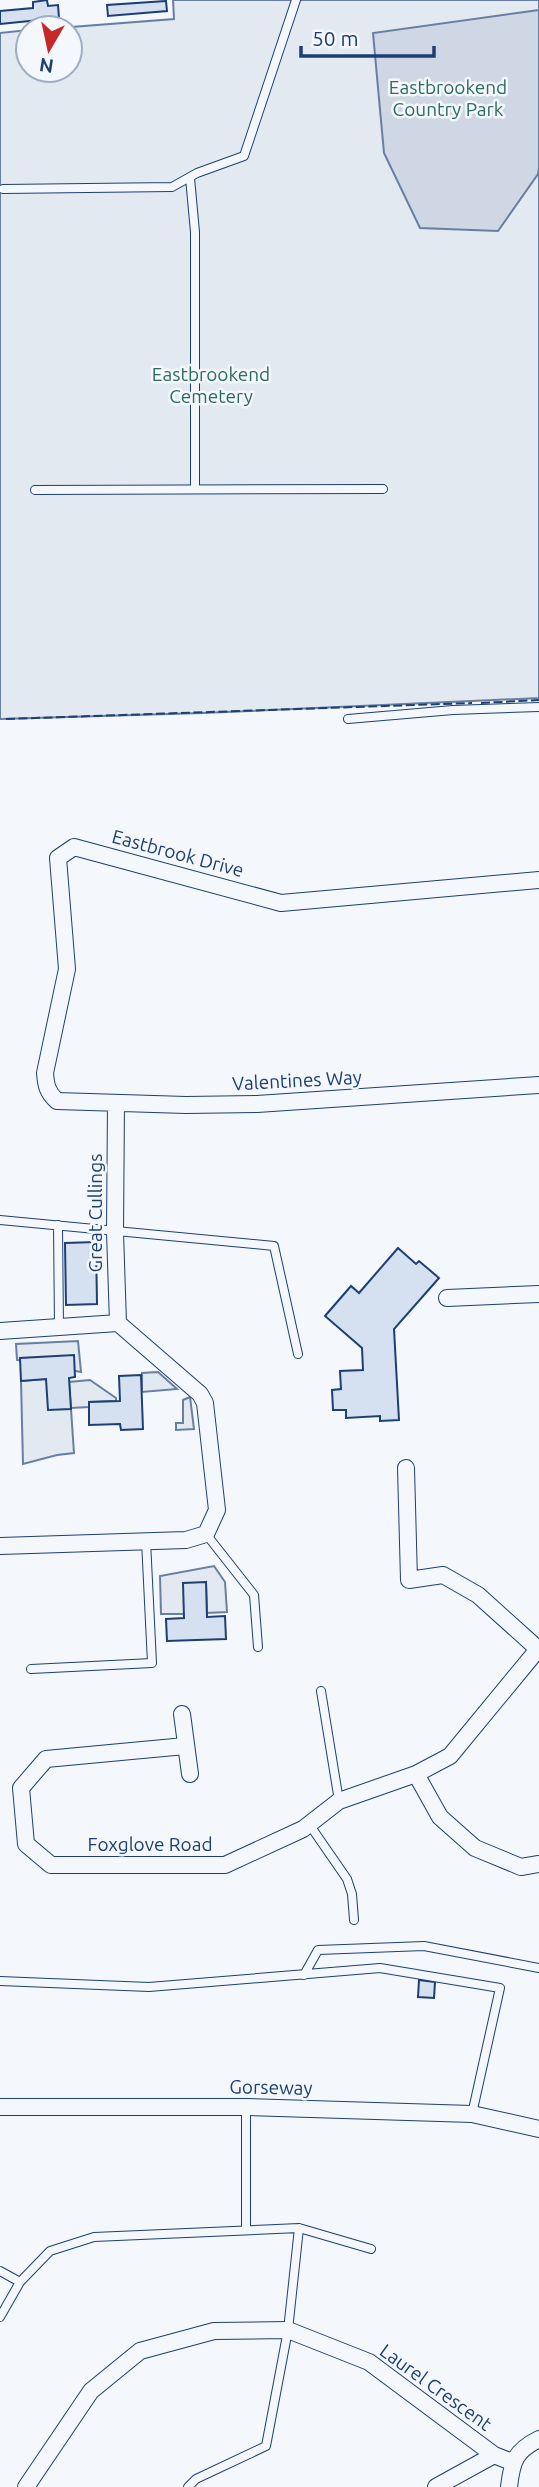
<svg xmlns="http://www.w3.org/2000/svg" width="539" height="2487" viewBox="0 0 539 2487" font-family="Ubuntu,sans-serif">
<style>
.green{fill:#e3e9f0;stroke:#687fa3;stroke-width:2}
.water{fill:#cfd7e4;stroke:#687fa3;stroke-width:2}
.building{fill:#d5e0f0;stroke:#1d3f73;stroke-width:2}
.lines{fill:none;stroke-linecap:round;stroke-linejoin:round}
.service-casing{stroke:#1d3f73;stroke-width:10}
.minor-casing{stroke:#1d3f73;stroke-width:18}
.service{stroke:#f4f7fb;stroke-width:8}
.minor{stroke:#f4f7fb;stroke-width:16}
.fence{stroke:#1d3f73;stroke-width:2;stroke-dasharray:9 3.5;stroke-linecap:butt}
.labels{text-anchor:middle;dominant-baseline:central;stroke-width:5;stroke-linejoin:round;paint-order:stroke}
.park-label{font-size:19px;fill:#2c6c60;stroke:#f4f7fb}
.street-label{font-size:19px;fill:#1d3f73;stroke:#f4f7fb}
</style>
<rect width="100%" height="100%" fill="#f4f7fb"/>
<path class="green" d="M173 0H539V698L203 713 0 719V33L28 30V70H70V28H58L174 19Z
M78 1341 81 1372 17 1360 16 1344Z
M158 1372 177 1389 142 1392V1373Z
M46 1379 71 1409 74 1453 57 1455 23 1464 21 1381Z
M90 1380 116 1398V1401L89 1402V1407L71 1408 69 1382Z
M190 1397 194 1429 176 1430V1423H183V1400Z
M214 1566 225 1582 227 1612 207 1613 206 1583 184 1614H161L160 1576Z"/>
<path class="water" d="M539 10V168L538 174 498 231 420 228 384 153 373 33Z"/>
<path class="building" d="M47 0 48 6 58 5 59 18 0 24V11L33 8V2Z
M166 1 167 11 108 16 107 5Z
M96 1242 97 1304 66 1305 65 1243Z
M398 1248 416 1264 419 1261 439 1278 394 1329 399 1420 380 1421V1416L346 1418V1410H333L332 1390 341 1389 340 1371 363 1370 362 1348 325 1316 351 1286 359 1293Z
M74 1355 75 1377 69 1378 71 1409 48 1410 46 1379 21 1381 20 1358Z
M141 1375 143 1429 121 1430 120 1424 89 1425V1402L120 1401 119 1376Z
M206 1582 207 1617 225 1616 226 1639 167 1641 166 1619 184 1618 183 1583Z
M419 1980 435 1982 434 1998 418 1997Z"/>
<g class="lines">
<g class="service-casing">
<path id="service" d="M190 178 195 232V489
M3 189 172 187 197 173 244 156 296 0
M35 490 383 489
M348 719 453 710 539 707
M0 1220 274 1246 298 1354
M58 1225 59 1327
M206 1534 254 1595 258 1647
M31 1669 152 1663 146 1541
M321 1691 339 1801
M309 1824 347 1879 352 1894 354 1920
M304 1975 318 1950 424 1946 539 1968
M0 1981 149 1987 380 1968 500 1988 472 2114
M246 2107V2230
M0 2271 20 2282
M0 2317 20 2282 50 2251 94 2237 299 2228 371 2249
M188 2487 196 2479 266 2446 288 2330 299 2228"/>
</g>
<g class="minor-casing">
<path id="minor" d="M539 880 281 903 74 847 58 858 67 969 45 1073C46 1085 47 1092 57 1101L186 1105 257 1104 539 1085
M116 1103 115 1232 118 1323
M447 1298 539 1294
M0 1331 118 1323 200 1394 205 1403 217 1510 206 1534 186 1540 0 1546
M406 1468 409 1580 443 1575 478 1595 538 1649
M182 1714 190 1774
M185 1746 46 1759 21 1788 26 1844 51 1865H225L303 1829 339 1801 416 1774 450 1756 539 1648
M416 1774 440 1817 475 1848 521 1867 539 1864
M0 2107H246L472 2114 539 2129
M26 2487 91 2391 140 2351 214 2331 288 2330 369 2362 494 2455 512 2462
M436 2487 494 2455
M509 2487C512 2461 515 2451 539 2439"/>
</g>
<use href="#service" class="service"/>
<use href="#minor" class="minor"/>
<path class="fence" d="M481 703 539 700
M6 719 472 703"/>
</g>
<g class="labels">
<g class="park-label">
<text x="448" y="87">Eastbrookend<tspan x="448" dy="22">Country Park</tspan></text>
<text x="211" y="374">Eastbrookend<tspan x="211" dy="22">Cemetery</tspan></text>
</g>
<g class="street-label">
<text transform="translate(178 853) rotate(15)">Eastbrook Drive</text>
<text transform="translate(297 1080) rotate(-3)">Valentines Way</text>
<text transform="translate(95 1213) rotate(-90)">Great Cullings</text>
<text x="150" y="1844">Foxglove Road</text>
<text transform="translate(271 2087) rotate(1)">Gorseway</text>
<text transform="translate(436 2387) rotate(36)">Laurel Crescent</text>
</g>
</g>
<g transform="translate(49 49) rotate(189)"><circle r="33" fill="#f4f7fb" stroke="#9eadc5" stroke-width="2"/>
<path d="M0-5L12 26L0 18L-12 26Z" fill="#c62828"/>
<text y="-10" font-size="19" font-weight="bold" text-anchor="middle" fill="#1d3f73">N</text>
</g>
<path d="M301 46v10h133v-10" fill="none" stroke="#1d3f73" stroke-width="3.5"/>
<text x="312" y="46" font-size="21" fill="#1d3f73" stroke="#f4f7fb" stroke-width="5" paint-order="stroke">50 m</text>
</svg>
